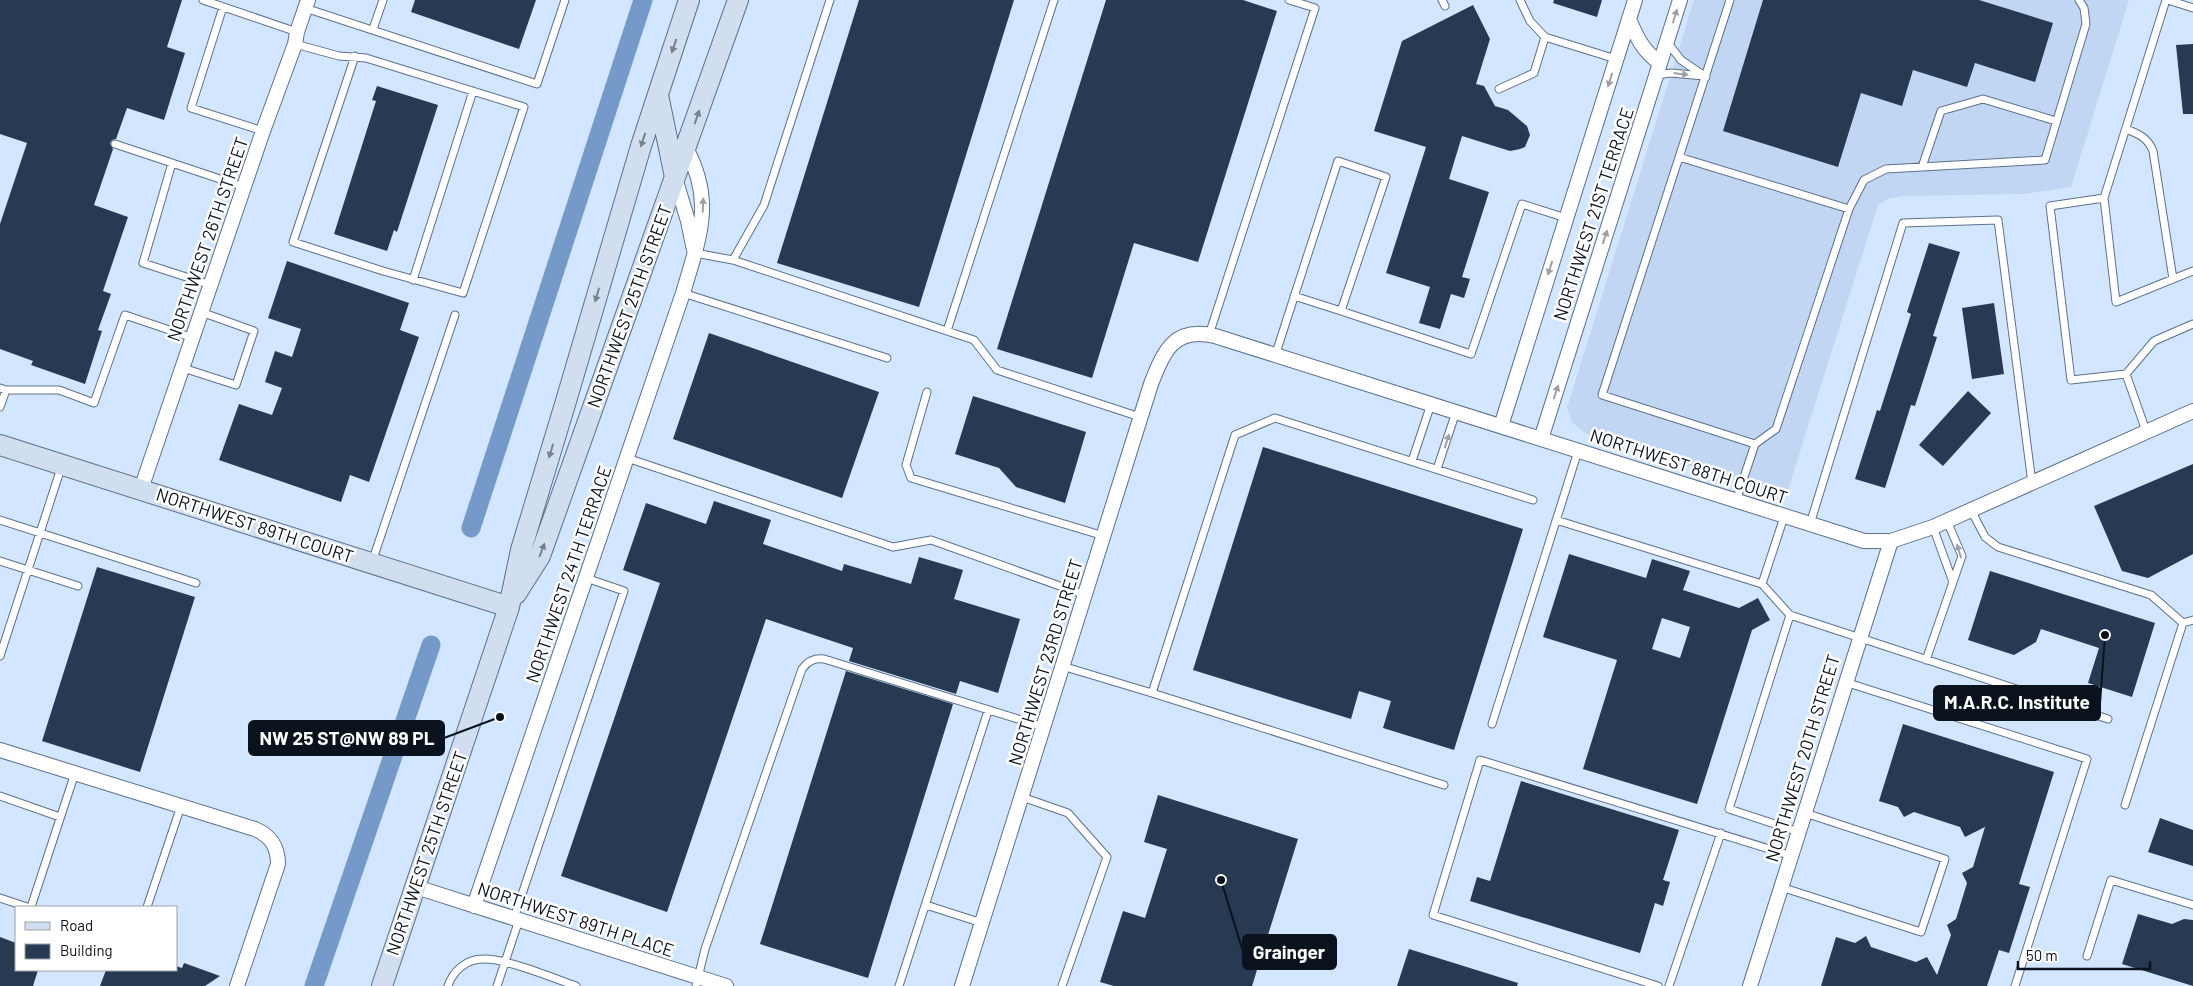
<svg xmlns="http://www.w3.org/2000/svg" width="2193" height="986" viewBox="0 0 2193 986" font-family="Barlow,sans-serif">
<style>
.built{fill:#c0d6f2}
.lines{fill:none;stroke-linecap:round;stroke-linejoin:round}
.canal{stroke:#7599c8;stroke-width:19}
.building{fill:#273a52;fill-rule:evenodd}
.lane-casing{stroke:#5c718c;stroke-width:9}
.street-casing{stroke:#5c718c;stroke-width:16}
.secondary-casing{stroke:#5c718c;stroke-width:22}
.lane{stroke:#fff;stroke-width:7}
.street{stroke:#fff;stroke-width:14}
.secondary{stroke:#d1deef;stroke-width:20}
.oneway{fill:#9da0a5}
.oneway2{fill:#778290}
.labels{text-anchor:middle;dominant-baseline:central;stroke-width:5;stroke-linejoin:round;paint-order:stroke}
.street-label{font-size:18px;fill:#0a121d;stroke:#fff}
.leader{fill:none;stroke:#0a121d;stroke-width:2}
.callout-dot{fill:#0a121d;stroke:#fff;stroke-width:2}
.callout{fill:#0a121d;stroke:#0a121d;stroke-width:2}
.callout-label{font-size:19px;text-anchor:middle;font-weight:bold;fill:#fff}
</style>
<rect width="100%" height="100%" fill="#d3e6ff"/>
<path class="built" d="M1694 0H2129L2071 187 2023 194 1902 196 1887 199 1878 205 1786 496 1585 433 1572 422 1567 408Z"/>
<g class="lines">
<path class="canal" d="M471 528 643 0
M314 986 431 645"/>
</g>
<path class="building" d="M0 0H182L167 47 185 53 164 120 127 108 116 139 112 140 110 143 113 149 94 205 128 217 103 291 111 294 98 330 102 331 85 384 31 365 33 361 0 349V224L27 143 0 134Z
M415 0H536L519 49 411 12Z
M859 0H1014L919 307 777 263Z
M1106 0H1243L1277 11 1198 262 1134 243 1092 378 997 349Z
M1554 0H1602L1597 17 1553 3Z
M1763 0H1979L2053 23 2035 82 1975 63 1967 87 1913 70 1902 106 1861 93 1838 167 1723 131Z
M1473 5 1490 39 1476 84 1484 86 1495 106 1508 110 1527 126 1530 135 1525 147 1520 149 1510 151 1462 136 1449 179 1489 192 1462 277 1470 279 1464 298 1451 294 1440 329 1419 323 1430 287 1386 273 1426 147 1374 131 1402 41Z
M2193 44V114H2183L2176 45Z
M377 86 438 105 397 232 394 230 387 251 334 234 376 101 372 100Z
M1929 243 1960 252 1933 336 1937 337 1915 406 1911 405 1885 488 1855 479 1877 410 1880 411 1911 314 1907 312Z
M287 261 409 303 400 330 419 337 369 482 350 475 341 502 219 460 239 404 272 415 282 388 265 382 275 351 292 357 301 329 268 318Z
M1994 303 2004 374 1972 379 1962 308Z
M709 333 879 392 842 498 673 439Z
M1968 391 1991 413 1943 466 1919 445Z
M973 396 1086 432 1065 503 1016 487 999 468 955 454Z
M1263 447 1523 529 1454 750 1383 728 1391 701 1359 691 1351 719 1193 670Z
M2193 464V554L2148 578 2122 571 2094 506Z
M714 501 771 520 763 544 842 571 844 564 911 584 919 557 963 570 954 599 1020 619 998 693 960 681 956 694 849 661 853 648 766 619 667 912 561 876 660 583 623 570 646 503 706 524Z
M1569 554 1646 578 1652 559 1690 571 1683 590 1739 608 1758 598 1770 620 1752 630 1697 804 1583 769 1617 660 1543 637ZM1662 618 1690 627 1680 658 1652 649Z
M97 567 195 597 140 772 42 741Z
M1990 571 2155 623 2132 697 2088 683 2099 648 2041 629 2036 642 2014 655 1968 640Z
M846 671 953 704 868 978 760 944Z
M1903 724 2054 772 2019 884 2030 887 2009 953 1999 950 1987 986H1821L1836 937 1855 943 1866 936 1871 947 1916 962 1927 957 1937 975 1951 935 1947 925 1956 919 1967 883 1962 873 1973 867 1985 827 1965 837 1960 827 1914 812 1904 817 1898 807 1879 801Z
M1521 781 1679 830 1663 880 1670 882 1663 906 1655 903 1640 953 1470 901 1477 877 1490 881Z
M1158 795 1298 839 1252 986H1114L1100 982 1123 911 1145 918 1167 849 1144 842Z
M2160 818 2193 830V866L2148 852Z
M2138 914 2172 924 2184 919 2193 920V986L2122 964Z
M0 937 16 943V970H38L33 986H0Z
M1409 949 1518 983 1517 986H1397Z
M184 963 220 976 205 986H100L106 970H176V966L182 968Z"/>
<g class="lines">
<g class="lane-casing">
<path id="lane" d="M203 0 297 32
M1442 0 1445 6
M1520 0 1530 21 1545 37 1616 59
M1730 0 1602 395 1755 444 1736 501
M2168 0 2193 8
M223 7 191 108 263 131
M305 8 537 84 565 0
M373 29 383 0
M1667 42 1681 60 1706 77
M295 44 339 56 366 58 524 107 463 293 383 271 293 242 355 56
M1656 75 1671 73 1704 76
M1499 89 1534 73 1545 37
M2126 129C2139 134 2148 138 2153 151L2173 279
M115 144 244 187
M1679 157 1849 209 1864 180 1886 169 2045 160 2086 24 2084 8 2079 0
M172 163 143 263 211 285
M1922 167 1941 111 1983 99 2056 121
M2104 198 2116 302 2193 271
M695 253 733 260 974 340 997 370 1140 417
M733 260 764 205 830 0
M413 280 473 91
M683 293 887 358
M1294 296 1341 311
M947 331 1054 0
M1209 335 1315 8 1289 0
M1275 356 1338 161 1386 177 1341 311 1471 354 1522 204 1566 218
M183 368 236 385 254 331 201 312
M2126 374 2154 341 2193 324
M0 388 6 390H59L94 403 125 315 193 338
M927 392 906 465 911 478 1104 536
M0 407 6 390
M2146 431 2126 374 2071 380 2050 206 2104 198 2166 0
M1755 444 1776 429 1849 209
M627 458 893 547 931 540 1085 595
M1412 461 1431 404
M1437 469 1456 412
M1971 510 1985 537 1998 547 2151 595 2183 623
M1784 517 1762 584 1790 615 1729 809 1799 832
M0 520 196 583
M1556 520 1762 584
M1810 524 1903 223 1998 220 2032 483
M1933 527 1953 582
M0 561 78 586
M372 562 455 315
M1790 615 2108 719
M0 656 62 465
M1926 660 1962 556 1947 521
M1062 666 1152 693
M1845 682 2087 759 2015 986
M1492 724 1578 451
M1444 785 1152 693 1235 435 1275 418 1533 500
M0 796 60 817
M1022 797 1068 813 1107 857 1062 986
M2125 805 2183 623 2193 620
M1781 887 1921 932 1945 859 1805 813
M0 898 27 907
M926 905 982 923
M31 907 75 773
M147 907 181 806
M514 918 624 591 586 578
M2087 956 2111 880 2193 905
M448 986C453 971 466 959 483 959 505 958 553 978 576 986
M497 986 519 920
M696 986 705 949 802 669C808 661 814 658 824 659L1044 727
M899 986 988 711
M1658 986 1433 915 1480 760 1792 856
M1669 986 1721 833"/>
</g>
<g class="street-casing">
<path id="street" d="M1629 19C1637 38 1643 51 1660 63
M675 178 688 221 694 250
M1501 426 1635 0
M1541 439 1680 0
M141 489 263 131 295 44 297 32 308 0
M0 750 255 829C271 836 278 847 278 864L237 986
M416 887 726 986
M474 906 683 293C699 238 715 202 686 148
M962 986 1151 384C1164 351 1174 326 1215 336L1864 541H1891L1933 527 2193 411
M1750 986 1891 541"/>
</g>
<g class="secondary-casing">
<path id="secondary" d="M658 95 675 177
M0 445 509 607
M516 594 540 556 738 0
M382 986 509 607 521 550 566 401 641 146 689 0"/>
</g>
<use href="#lane" class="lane"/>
<use href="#street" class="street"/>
<use href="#secondary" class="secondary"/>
</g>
<defs><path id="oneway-solid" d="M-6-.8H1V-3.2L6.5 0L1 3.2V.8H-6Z" transform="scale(1.25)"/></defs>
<g class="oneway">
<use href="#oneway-solid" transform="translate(1675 16) rotate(-73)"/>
<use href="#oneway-solid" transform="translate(1681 74) rotate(7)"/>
<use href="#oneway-solid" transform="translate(1610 80) rotate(107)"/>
<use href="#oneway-solid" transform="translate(703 205) rotate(-88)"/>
<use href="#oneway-solid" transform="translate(1605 237) rotate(-72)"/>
<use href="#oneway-solid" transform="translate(1550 268) rotate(108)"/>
<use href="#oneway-solid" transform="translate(1556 392) rotate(-72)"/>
<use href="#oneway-solid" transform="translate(1447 441) rotate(-72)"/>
<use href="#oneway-solid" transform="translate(1959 551) rotate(-107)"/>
</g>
<g class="oneway2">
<use href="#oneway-solid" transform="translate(674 46) rotate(109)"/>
<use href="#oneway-solid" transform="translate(697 117) rotate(-71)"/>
<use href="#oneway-solid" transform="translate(643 140) rotate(108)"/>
<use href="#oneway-solid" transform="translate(597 295) rotate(106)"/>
<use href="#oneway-solid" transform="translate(551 451) rotate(107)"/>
<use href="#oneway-solid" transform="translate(542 550) rotate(-69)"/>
</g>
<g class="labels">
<g class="street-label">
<text transform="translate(1593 214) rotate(-72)">NORTHWEST 21ST TERRACE</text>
<text transform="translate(207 239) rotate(-71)">NORTHWEST 26TH STREET</text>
<text transform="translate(629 306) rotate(-70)">NORTHWEST 25TH STREET</text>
<text transform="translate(1689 466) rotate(18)">NORTHWEST 88TH COURT</text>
<text transform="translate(255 525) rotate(18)">NORTHWEST 89TH COURT</text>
<text transform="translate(568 574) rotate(-71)">NORTHWEST 24TH TERRACE</text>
<text transform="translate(1045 662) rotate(-73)">NORTHWEST 23RD STREET</text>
<text transform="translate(1802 758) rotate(-73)">NORTHWEST 20TH STREET</text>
<text transform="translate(426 853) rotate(-71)">NORTHWEST 25TH STREET</text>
<text transform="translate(576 919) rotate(18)">NORTHWEST 89TH PLACE</text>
</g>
</g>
<path class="leader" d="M2105 635L2100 703M500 717L444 738M1221 880L1243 952"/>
<g class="callout-dot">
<circle cx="2105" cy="635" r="5"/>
<circle cx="500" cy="717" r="5"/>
<circle cx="1221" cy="880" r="5"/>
</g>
<g class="callout">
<rect x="1934" y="686" width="166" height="34" rx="5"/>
<rect x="249" y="721" width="195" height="34" rx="5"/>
<rect x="1243" y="935" width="93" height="34" rx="5"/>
</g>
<g class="callout-label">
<text x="2017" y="709">M.A.R.C. Institute</text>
<text x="347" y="745">NW 25 ST@NW 89 PL</text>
<text x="1289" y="959">Grainger</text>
</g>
<rect x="15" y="906" width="162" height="65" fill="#ffffff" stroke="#9da0a5"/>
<rect x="25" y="922" width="25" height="8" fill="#d1deef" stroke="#9da0a5"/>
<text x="60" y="931" font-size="15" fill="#0a121d">Road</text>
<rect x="25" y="944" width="25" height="15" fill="#273a52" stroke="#9da0a5"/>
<text x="60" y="956" font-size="15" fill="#0a121d">Building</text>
<path d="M2018 961v8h132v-8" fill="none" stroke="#0a121d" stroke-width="2.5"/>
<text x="2026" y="961" font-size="15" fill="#0a121d" stroke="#ffffff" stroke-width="4" paint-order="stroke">50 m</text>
</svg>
